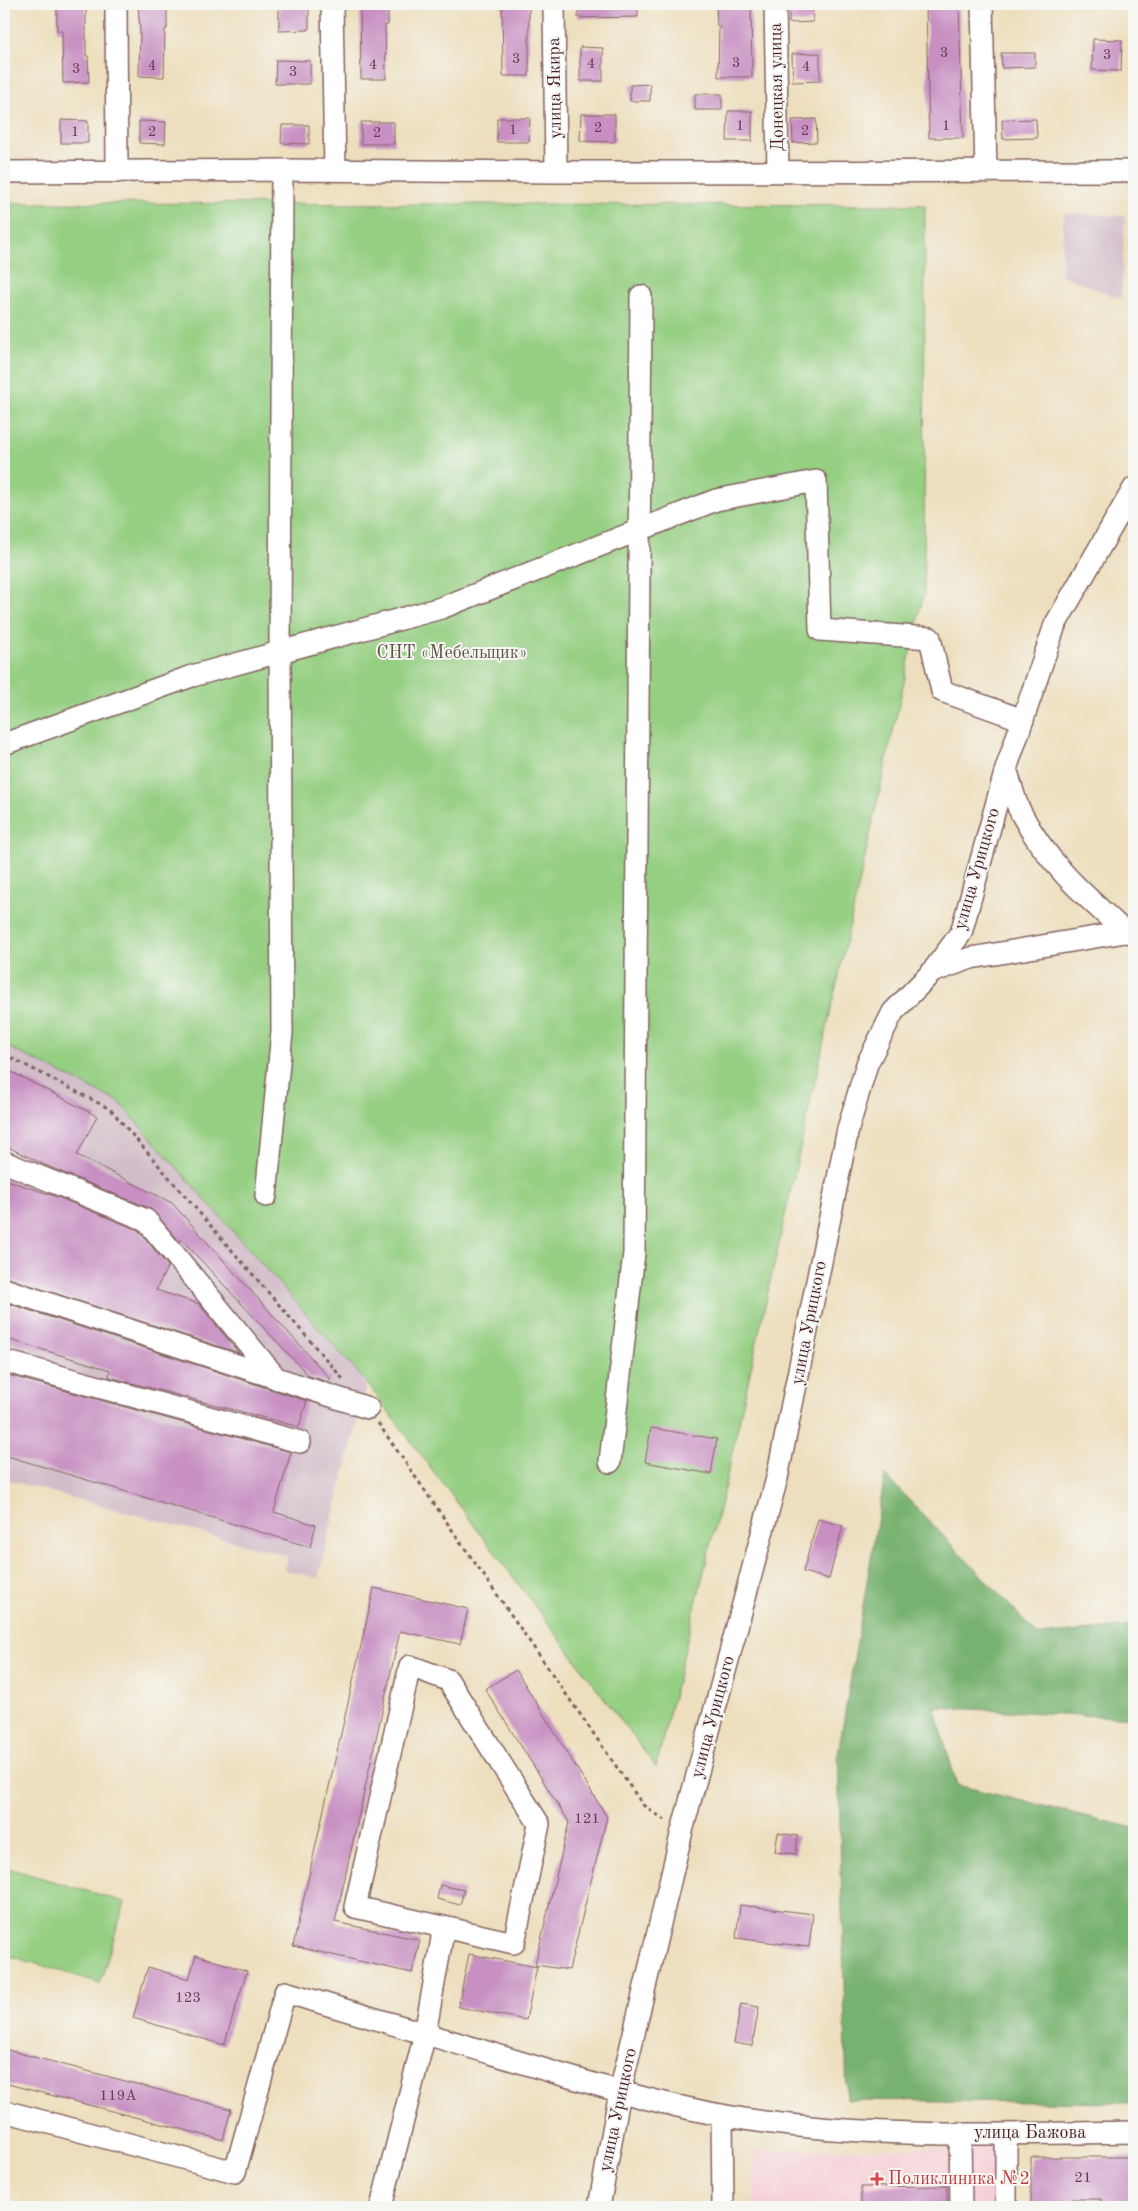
<svg xmlns="http://www.w3.org/2000/svg" width="1138" height="2211" viewBox="0 0 1138 2211" font-family="'Old Standard TT',serif">
<style>
.built{fill:#f6cfd6}
.industrial{fill:#d1bdc9}
.green{fill:#95cf82;stroke:#707756}
.forest{fill:#78b270;stroke:#61684e}
.building{fill:#c78fc2}
.lines{fill:none;stroke-linecap:round;stroke-linejoin:round}
.minor-casing{stroke:#83625e;stroke-width:24}
.path{stroke:#83625e;stroke-width:3;stroke-dasharray:4 4;stroke-linecap:butt}
.minor{stroke:#fff;stroke-width:21}
.health-dot{fill:#e0444e;stroke:#f6f6f2;stroke-width:2}
.labels{text-anchor:middle;dominant-baseline:central;stroke-width:4;stroke-linejoin:round;paint-order:stroke}
.number-label{font-size:15px;fill:#693b51}
.street-label{font-size:18px;fill:#4a1f2b;stroke:#f6f6f2}
.park-label{font-size:18px;fill:#605445;stroke:#f6f6f2}
.health-label{font-size:18px;fill:#be3a42;stroke:#f6f6f2;text-anchor:start}
</style>
<rect width="100%" height="100%" fill="#f6f6f2"/>
<filter id="ink" filterUnits="userSpaceOnUse"><feTurbulence type="fractalNoise" baseFrequency=".02" numOctaves="2"/><feDisplacementMap in="SourceGraphic" scale="10" xChannelSelector="R" yChannelSelector="G"/><feConvolveMatrix kernelMatrix="1 2 1 2 8 2 1 2 1" color-interpolation-filters="sRGB"/></filter>
<filter id="wash" filterUnits="userSpaceOnUse"><feTurbulence type="fractalNoise" baseFrequency=".0096" numOctaves="4" result="noise"/><feDisplacementMap in="SourceGraphic" scale="20" xChannelSelector="R" yChannelSelector="G"/><feGaussianBlur stdDeviation="1.12" result="paint"/><feColorMatrix in="noise" values="0 0 0 0 0 0 0 0 0 0 0 0 0 0 0 0 0 1.4 0 .05"/><feComposite in="paint" operator="in"/></filter>
<g filter="url(#wash)">
<rect width="100%" height="100%" fill="#eddfbe"/>
<path class="built" d="M999 2147 1000 2207H754L753 2150Z"/>
<path class="industrial" d="M1064 213 1125 216 1121 299 1061 275Z
M4 1045 119 1102 367 1383 318 1578 285 1570 287 1556 4 1479Z"/>
<path class="green" d="M4 203 925 205 924 592 725 1485 656 1767 367 1383 119 1102 4 1045Z
M4 1867 125 1902 100 1983 4 1954Z"/>
<path class="forest" d="M885 1475 1038 1635 1134 1626V1718L934 1707 957 1785 1134 1828V2103L847 2100 838 1754Z"/>
<g id="blocks">
<path class="building" d="M57 4H86V56H88L89 82 63 83 62 31H57Z
M138 4H167V29H165L164 77 139 76 140 30Z
M279 4H309V30L279 31Z
M360 4H388V25H385L386 79H361Z
M502 4H529V76H503Z
M578 4H638V17L578 18Z
M716 4H751L752 77H718L719 26H717Z
M789 4H812L813 22 789 23Z
M926 4H959L963 138H929Z
M1093 39 1122 40 1121 71 1092 70Z
M580 47 603 48V81H580Z
M820 53V81L793 82 792 54Z
M1001 53H1035V67L1002 68Z
M276 60 310 61V84H275Z
M650 84V101H630V85Z
M695 94H722V110H695Z
M728 111H752V141H727Z
M581 114H615V142L580 141Z
M497 118H530L529 142H497Z
M816 119 817 142 793 143 792 120Z
M1036 119 1037 138 1003 139 1002 120Z
M61 120 88 121V143H61Z
M139 121 166 122 165 144 139 143Z
M361 122H394V144H361Z
M282 125H309V144L281 143Z
M4 1068 97 1116 77 1155 172 1203 331 1380 328 1382 309 1376 181 1239 180 1242 151 1209 47 1166 4 1145Z
M4 1179 60 1198 138 1230 168 1266 156 1290 199 1304 239 1353 4 1277Z
M4 1302 307 1401 299 1427 109 1377 110 1370 4 1338Z
M4 1374 291 1452 274 1512 316 1525 310 1547 4 1455Z
M651 1428 717 1439 711 1474 645 1462Z
M818 1519 843 1526 829 1579 803 1572Z
M374 1588 468 1609 460 1644 400 1631 335 1922 420 1940 412 1973 293 1946Z
M516 1670 607 1817 569 1970 535 1965 569 1822 485 1689Z
M778 1833 798 1836 796 1854 775 1852Z
M440 1885 464 1890 460 1905 437 1899Z
M740 1905 813 1914 809 1947 736 1938Z
M469 1954 537 1967 526 2020 458 2007Z
M196 1955 247 1971 224 2045 133 2018 148 1967 189 1979Z
M741 2004 759 2007 752 2046 734 2043Z
M4 2049 231 2109 223 2140 4 2083Z
M1031 2157H1134V2206H1101V2199H1072V2207H1031Z
M947 2186V2207H861V2187Z"/>
</g>
</g>
<g filter="url(#ink)">
<use href="#blocks" fill-opacity="0" stroke="#83625e" stroke-width="1"/>
<g class="lines">
<g class="minor-casing">
<path id="minor" d="M116 4 117 172
M332 4 335 170
M554 4 556 172
M775 4 778 171
M982 4 986 172
M4 172 282 170 556 172 1134 171
M4 744 192 676 441 608 716 500 816 481 820 630 930 638 942 691 1023 720
M1006 769C1011 783 1014 800 1021 813 1047 863 1084 895 1125 932
M932 972 971 958 1125 932 1134 933
M4 1162 146 1220 277 1379
M266 1196 282 1032 280 652 282 170
M4 1289 368 1408
M4 1361 300 1442
M610 1462 634 1253 641 296
M410 1666 448 1680 539 1824 514 1943 355 1907Z
M4 2111 235 2172 285 1992C365 2016 444 2039 523 2063 605 2088 688 2113 773 2123 892 2138 1014 2134 1134 2132
M722 2115 723 2207
M960 2133 961 2207
M1006 2134V2207
M381 2207 425 2034 444 1927
M599 2207 620 2092 682 1831 777 1478 848 1129 867 1064 893 1012 932 972 961 933 1006 769 1055 625 1134 488"/>
</g>
<path class="path" d="M4 1054 110 1109 343 1379
M378 1423 643 1805 665 1820"/>
<use href="#minor" class="minor"/>
</g>
</g>
<path class="health-dot" d="M874.5 2171.5h5v5h5v5h-5v5h-5v-5h-5v-5h5z"/>
<g class="labels">
<g class="number-label">
<text x="944" y="53">3</text>
<text x="1107" y="55">3</text>
<text x="516" y="59">3</text>
<text x="736" y="63">3</text>
<text x="591" y="64">4</text>
<text x="373" y="65">4</text>
<text x="152" y="66">4</text>
<text x="806" y="67">4</text>
<text x="76" y="69">3</text>
<text x="293" y="72">3</text>
<text x="740" y="126">1</text>
<text x="946" y="126">1</text>
<text x="598" y="128">2</text>
<text x="513" y="130">1</text>
<text x="805" y="131">2</text>
<text x="75" y="132">1</text>
<text x="152" y="132">2</text>
<text x="377" y="133">2</text>
<text x="587" y="1819">121</text>
<text x="188" y="1998">123</text>
<text x="118" y="2096">119А</text>
<text x="1083" y="2178">21</text>
</g>
<g class="street-label">
<text transform="translate(777 87) rotate(-91)">Донецкая улица</text>
<text transform="translate(555 88) rotate(-91)">улица Якира</text>
<text transform="translate(977 869) rotate(-74)">улица Урицкого</text>
<text transform="translate(809 1323) rotate(-79)">улица Урицкого</text>
<text transform="translate(713 1717) rotate(-75)">улица Урицкого</text>
<text transform="translate(618 2110) rotate(-78)">улица Урицкого</text>
<text x="1030" y="2133">улица Бажова</text>
</g>
<g class="park-label">
<text x="452" y="653">СНТ «Мебельщик»</text>
</g>
<g class="health-label">
<text x="888" y="2179">Поликлиника №2</text>
</g>
</g>
<rect width="1138" height="2211" fill="none" stroke="#f6f6f2" stroke-width="20"/>
</svg>
